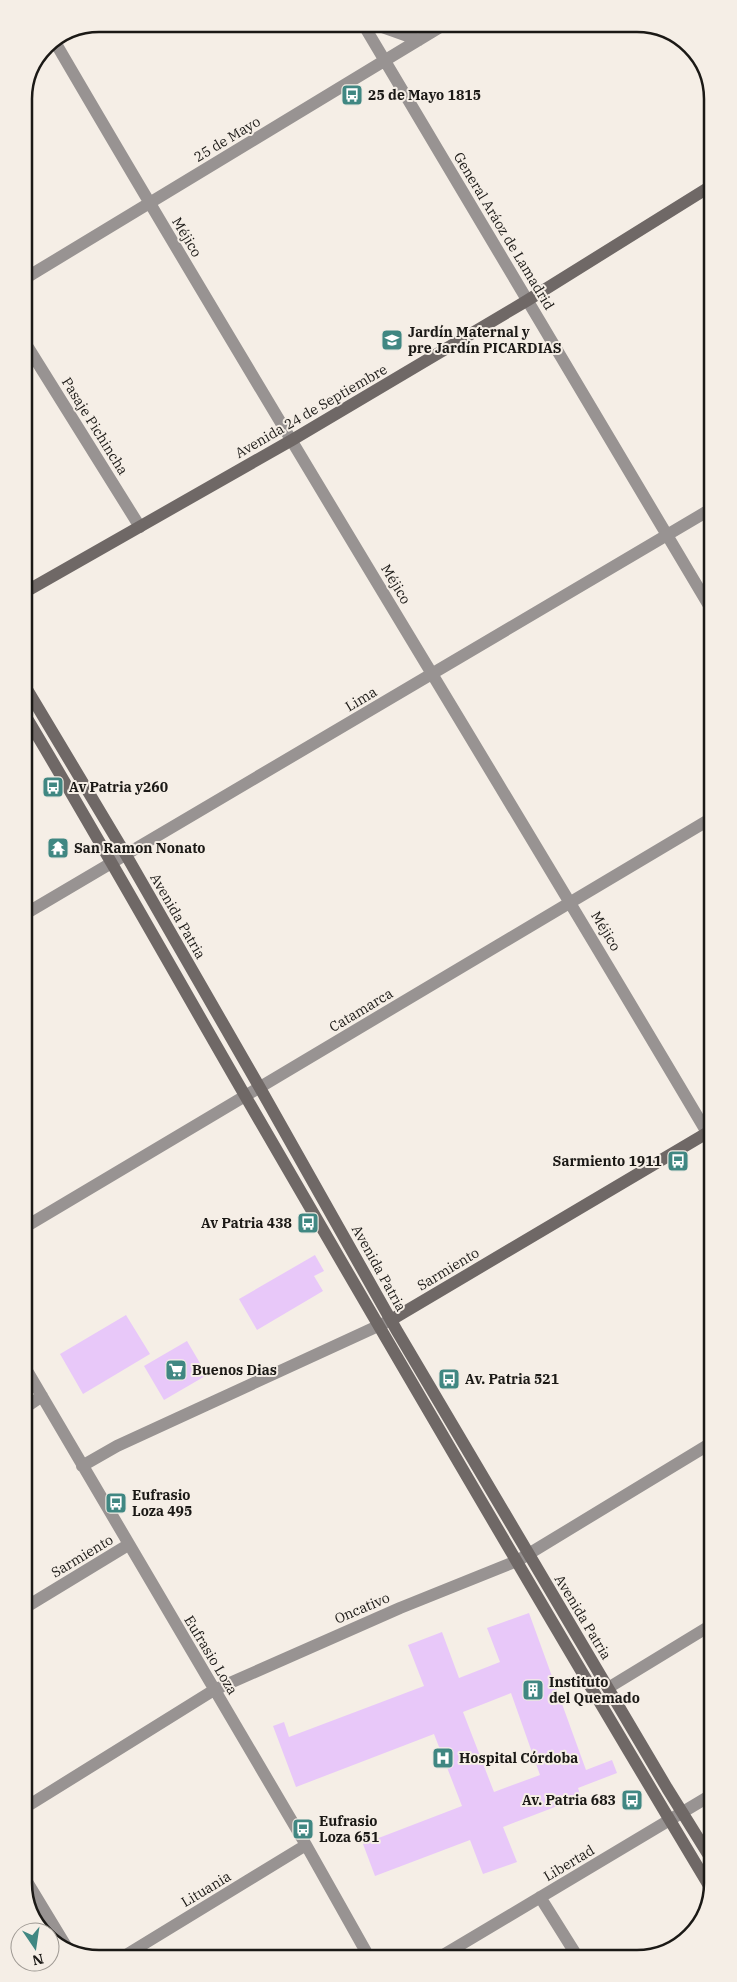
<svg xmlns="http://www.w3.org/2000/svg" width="737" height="1982" viewBox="0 0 737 1982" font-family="'IBM Plex Serif',serif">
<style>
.building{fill:#e8c8f9;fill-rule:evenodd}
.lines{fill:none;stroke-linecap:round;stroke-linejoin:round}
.street{stroke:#989392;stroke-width:12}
.secondary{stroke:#6f6866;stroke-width:12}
.labels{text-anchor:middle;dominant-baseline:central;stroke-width:4;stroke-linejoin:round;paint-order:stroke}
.poi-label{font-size:14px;font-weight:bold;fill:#1b1916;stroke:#f5eee6;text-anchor:start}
.street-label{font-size:14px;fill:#1b1916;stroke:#f5eee6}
.rim{fill:none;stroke:#1b1916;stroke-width:2.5}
</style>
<rect width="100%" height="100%" fill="#f5eee6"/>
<path class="building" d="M315 1255 324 1271 314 1276 323 1291 257 1330 239 1299Z
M126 1315 150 1354 83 1394 60 1354Z
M187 1341 207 1375 164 1400 144 1366Z
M529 1613 586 1770 612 1760 617 1773 578 1788 581 1797 503 1827 517 1862 483 1874 470 1840 375 1876 363 1844 462 1806 434 1734 296 1787 273 1726 284 1722 289 1737 424 1686 408 1645 442 1632 459 1678 500 1662 487 1628ZM511 1693 540 1775 494 1792 463 1712Z"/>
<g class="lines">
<path class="street" d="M363 24 711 609
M374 24 419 40
M55 42C270 411 495 774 712 1141
M703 68 711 81
M24 279 445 24
M24 341 140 527
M25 914 711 509
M25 1227 712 818
M26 1369 306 1845 369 1957
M26 1407 42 1396
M82 1466 117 1446 391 1320
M26 1607 128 1545
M608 1688 713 1624
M26 1807 214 1690 400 1608 517 1561 713 1442
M26 1880 66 1946
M540 1897 577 1956
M440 1957 713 1794
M121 1958 306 1845"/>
<path class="secondary" d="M25 592 292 440 528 300 711 186
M25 686 126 855 260 1088 397 1331 667 1788 713 1862
M25 715C101 842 173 971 247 1099 400 1363 554 1627 711 1889
M391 1320 712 1130"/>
</g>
<defs>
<g id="bus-square" transform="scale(1.125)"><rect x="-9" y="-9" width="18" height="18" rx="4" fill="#408782" stroke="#f5eee6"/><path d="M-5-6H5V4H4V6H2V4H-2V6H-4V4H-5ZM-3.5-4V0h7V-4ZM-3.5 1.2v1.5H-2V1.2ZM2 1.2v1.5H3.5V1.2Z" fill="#fff"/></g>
<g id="school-square" transform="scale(1.125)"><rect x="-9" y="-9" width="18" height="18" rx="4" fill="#408782" stroke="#f5eee6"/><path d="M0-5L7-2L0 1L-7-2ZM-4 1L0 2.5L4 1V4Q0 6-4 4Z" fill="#fff"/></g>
<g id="temple-square" transform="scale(1.125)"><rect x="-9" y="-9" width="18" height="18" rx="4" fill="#408782" stroke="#f5eee6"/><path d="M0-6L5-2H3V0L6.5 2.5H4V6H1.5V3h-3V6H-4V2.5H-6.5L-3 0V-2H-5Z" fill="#fff"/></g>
<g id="supermarket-square" transform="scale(1.125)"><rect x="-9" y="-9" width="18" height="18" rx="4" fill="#408782" stroke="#f5eee6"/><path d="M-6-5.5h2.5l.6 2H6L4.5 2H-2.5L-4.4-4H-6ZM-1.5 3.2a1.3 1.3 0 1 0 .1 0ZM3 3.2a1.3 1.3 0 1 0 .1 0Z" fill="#fff"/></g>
<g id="building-square" transform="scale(1.125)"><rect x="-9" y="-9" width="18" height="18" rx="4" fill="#408782" stroke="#f5eee6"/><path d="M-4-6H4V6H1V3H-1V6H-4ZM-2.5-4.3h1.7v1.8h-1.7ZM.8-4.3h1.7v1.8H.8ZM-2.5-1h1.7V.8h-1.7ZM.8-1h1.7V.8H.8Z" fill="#fff"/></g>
<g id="hospital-square" transform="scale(1.125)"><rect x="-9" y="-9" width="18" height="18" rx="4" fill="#408782" stroke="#f5eee6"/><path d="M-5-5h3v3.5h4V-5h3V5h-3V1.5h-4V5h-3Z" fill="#fff"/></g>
</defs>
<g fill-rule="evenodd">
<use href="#bus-square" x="352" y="95"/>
<use href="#school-square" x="392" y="340"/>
<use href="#bus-square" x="53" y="787"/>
<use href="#temple-square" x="58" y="848"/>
<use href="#bus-square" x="678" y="1161"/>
<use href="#bus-square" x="308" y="1223"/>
<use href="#supermarket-square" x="176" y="1370"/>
<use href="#bus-square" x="449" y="1379"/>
<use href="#bus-square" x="116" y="1503"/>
<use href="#building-square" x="533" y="1690"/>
<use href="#hospital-square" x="443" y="1758"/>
<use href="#bus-square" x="632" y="1800"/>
<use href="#bus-square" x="303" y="1829"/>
</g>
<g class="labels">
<g class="poi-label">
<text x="368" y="95">25 de Mayo 1815</text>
<text x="408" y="332">Jardín Maternal y<tspan x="408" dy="16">pre Jardín PICARDIAS</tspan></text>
<text x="69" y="787">Av Patria y260</text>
<text x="74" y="848">San Ramon Nonato</text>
<text x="662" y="1161" text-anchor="end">Sarmiento 1911</text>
<text x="292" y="1223" text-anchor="end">Av Patria 438</text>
<text x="192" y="1370">Buenos Dias</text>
<text x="465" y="1379">Av. Patria 521</text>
<text x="132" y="1495">Eufrasio<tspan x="132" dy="16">Loza 495</tspan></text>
<text x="549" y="1682">Instituto<tspan x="549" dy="16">del Quemado</tspan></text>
<text x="459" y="1758">Hospital Córdoba</text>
<text x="616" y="1800" text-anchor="end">Av. Patria 683</text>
<text x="319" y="1821">Eufrasio<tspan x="319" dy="16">Loza 651</tspan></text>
</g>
<g class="street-label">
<text transform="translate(227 139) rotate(-31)">25 de Mayo</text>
<text transform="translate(504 231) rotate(59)">General Aráoz de Lamadrid</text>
<text transform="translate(187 237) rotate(59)">Méjico</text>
<text transform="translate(311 411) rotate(-30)">Avenida 24 de Septiembre</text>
<text transform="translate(95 426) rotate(58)">Pasaje Pichincha</text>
<text transform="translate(396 584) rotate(59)">Méjico</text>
<text transform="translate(361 699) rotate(-31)">Lima</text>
<text transform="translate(178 916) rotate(60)">Avenida Patria</text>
<text transform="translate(606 931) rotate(59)">Méjico</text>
<text transform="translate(361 1010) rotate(-31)">Catamarca</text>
<text transform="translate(379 1268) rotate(61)">Avenida Patria</text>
<text transform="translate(448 1269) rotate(-31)">Sarmiento</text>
<text transform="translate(82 1556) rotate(-31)">Sarmiento</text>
<text transform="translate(362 1608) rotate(-23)">Oncativo</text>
<text transform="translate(583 1617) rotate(59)">Avenida Patria</text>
<text transform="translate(211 1655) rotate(59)">Eufrasio Loza</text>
<text transform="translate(569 1863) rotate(-31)">Libertad</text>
<text transform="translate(206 1889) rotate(-31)">Lituania</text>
</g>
</g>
<path d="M0 0H737V1982H0ZM99 32H637A67 67 0 0 1 704 99V1883A67 67 0 0 1 637 1950H99A67 67 0 0 1 32 1883V99A67 67 0 0 1 99 32Z" fill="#f5eee6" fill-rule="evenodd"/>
<path class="rim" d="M99 32H637A67 67 0 0 1 704 99V1883A67 67 0 0 1 637 1950H99A67 67 0 0 1 32 1883V99A67 67 0 0 1 99 32Z"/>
<g transform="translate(35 1947) rotate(167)"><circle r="24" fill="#f5eee6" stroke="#9e9993"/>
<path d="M0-4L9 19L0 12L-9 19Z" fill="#408782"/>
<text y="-8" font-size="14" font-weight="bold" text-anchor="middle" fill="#1b1916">N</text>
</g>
</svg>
